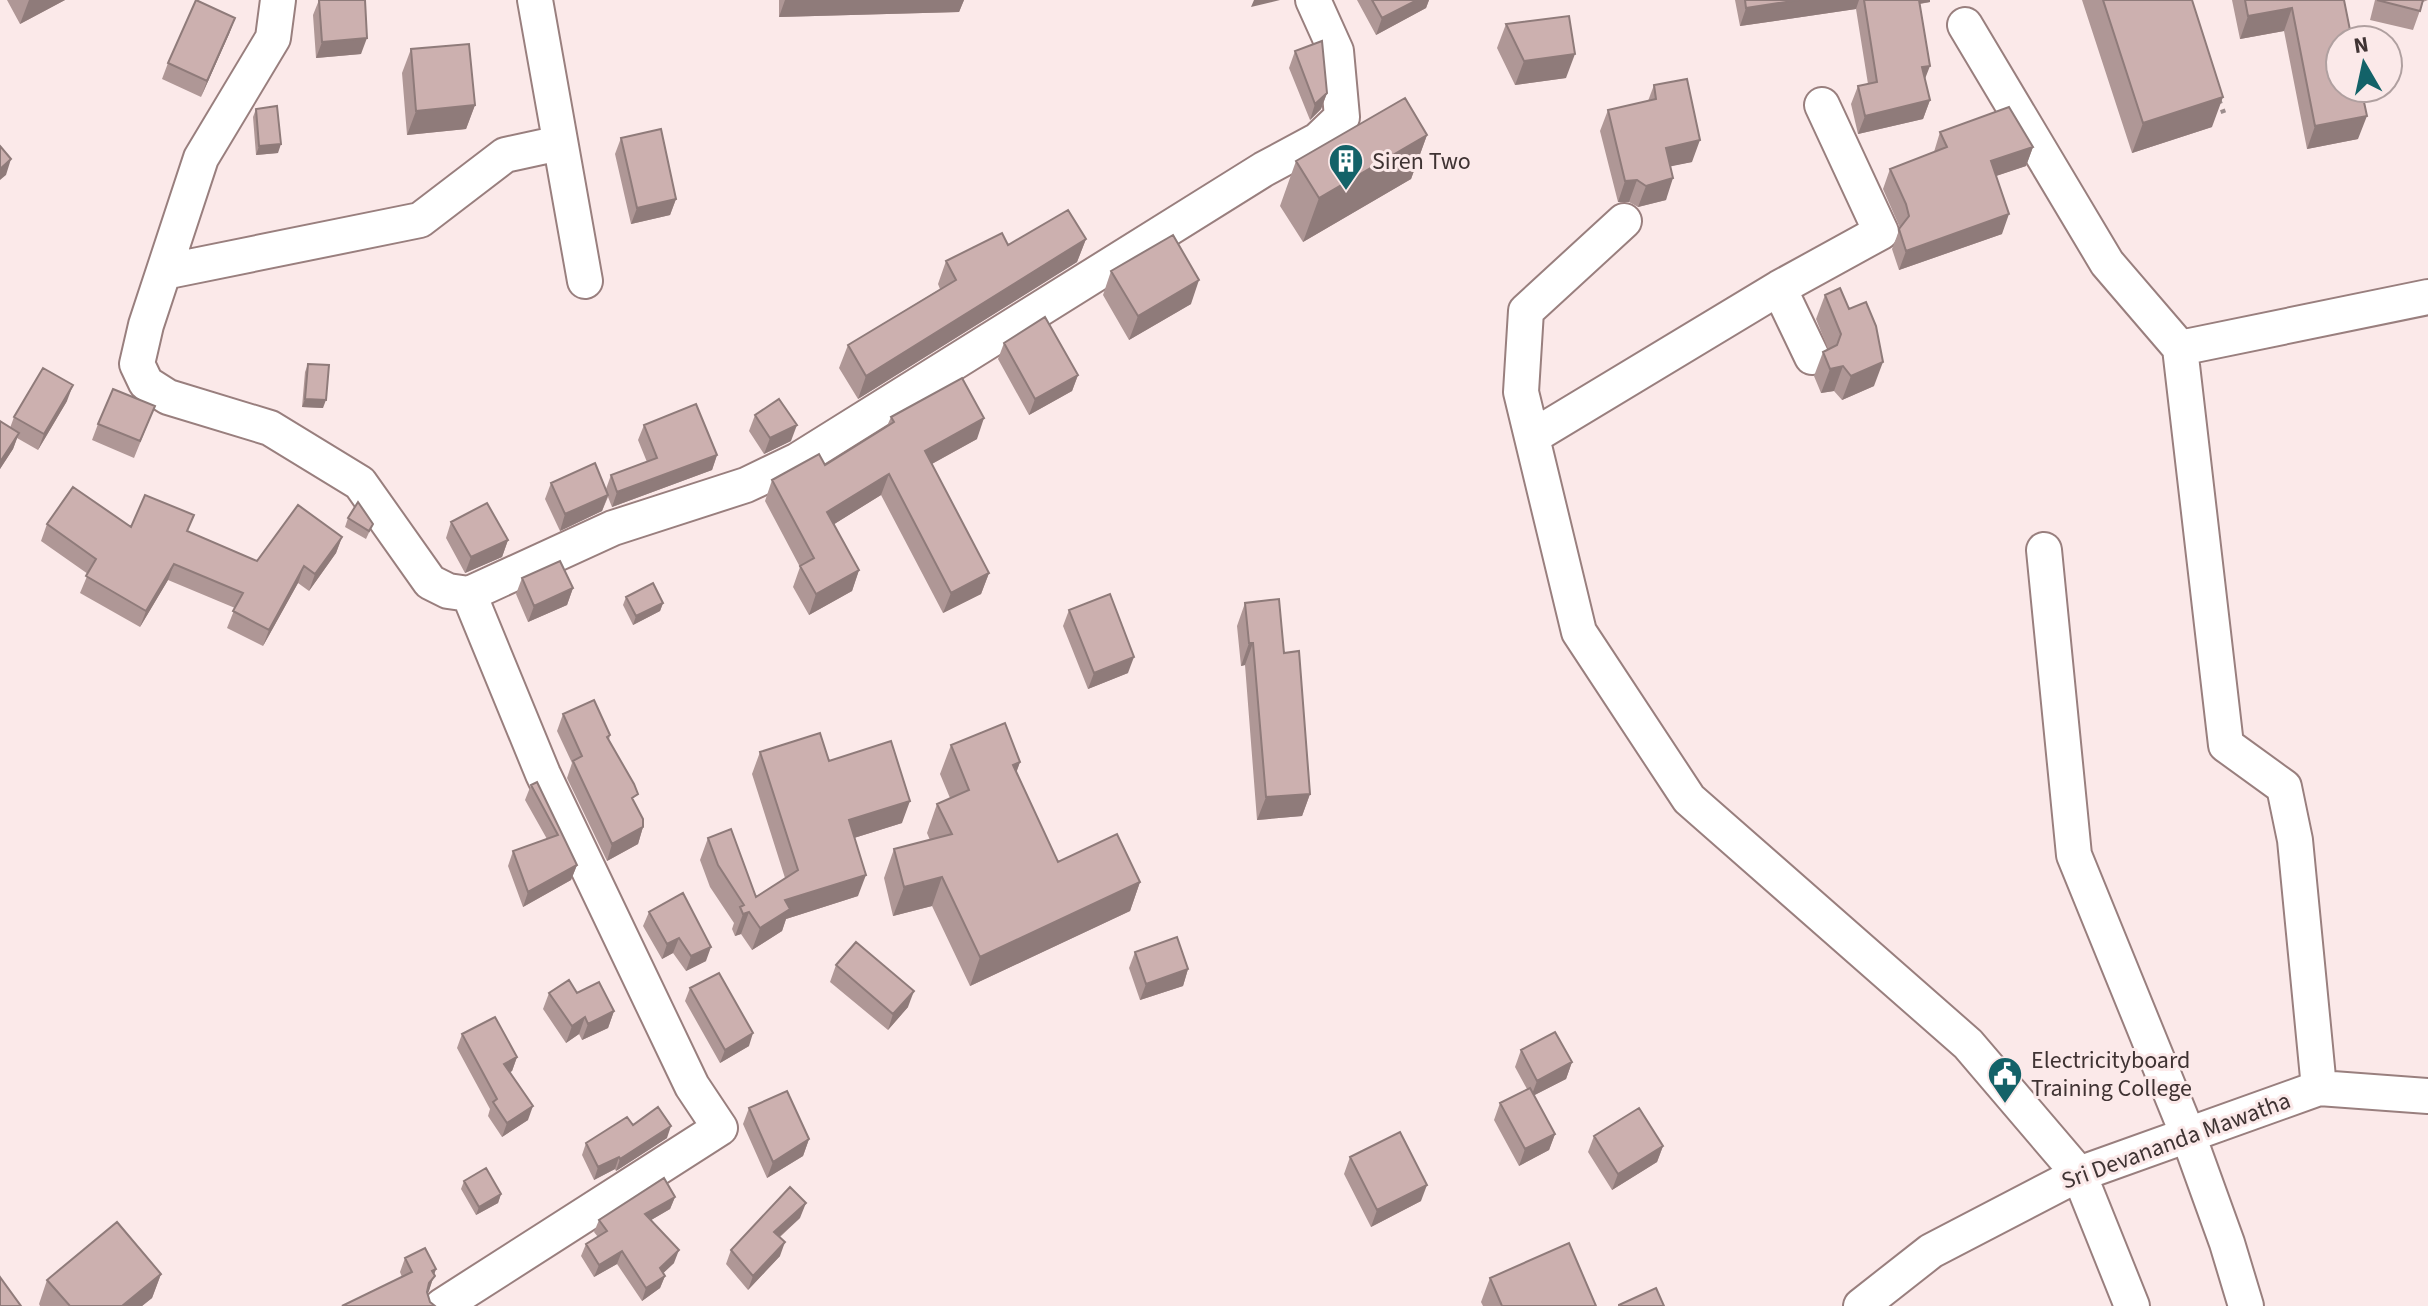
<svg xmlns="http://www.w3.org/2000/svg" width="2428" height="1306" viewBox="0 0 2428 1306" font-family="'Source Sans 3',sans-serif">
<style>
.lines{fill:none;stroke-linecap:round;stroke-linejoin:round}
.minor-casing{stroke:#997f7e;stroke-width:38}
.path{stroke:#9c8d8d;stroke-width:5;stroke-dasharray:4 6;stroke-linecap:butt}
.minor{stroke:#fff;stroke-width:34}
.wall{fill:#af9796}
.shaded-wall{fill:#8f7b7a}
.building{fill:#ccb0af;stroke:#8f7b7a;stroke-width:2}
.labels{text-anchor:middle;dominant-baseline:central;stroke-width:6;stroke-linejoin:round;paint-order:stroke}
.poi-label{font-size:24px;fill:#3f3333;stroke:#fbe9e9;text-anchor:start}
.street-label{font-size:24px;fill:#3f3333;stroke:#fbe9e9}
</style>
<rect width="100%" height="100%" fill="#fbe9e9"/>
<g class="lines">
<g class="minor-casing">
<path id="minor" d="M278 0 273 38 201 158 146 325 137 364 146 383 168 397 270 428 360 483 430 582 448 591 469 594 543 774 692 1086 720 1128 442 1306
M535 0 585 281
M1965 25 2107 263 2180 348 2428 297
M1624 221 1526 311 1521 392 1579 632 1689 799 1968 1044 2079 1174 2132 1306
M164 272 420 220 505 155 560 143
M1779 288 1881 232 1822 105
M2180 348 2226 745 2284 787 2295 840 2319 1088
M1532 437 1779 288 1812 357
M2044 550 2074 855 2188 1135 2227 1243 2246 1306
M469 594 613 528 746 485 798 460 1264 169 1318 140 1342 117 1336 51 1313 0
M1861 1306 1931 1251 2079 1174 2319 1088 2428 1096"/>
</g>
<path class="path" d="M2219 100 2224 114"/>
<use href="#minor" class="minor"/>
</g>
<path class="wall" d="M7 0H65L20 24Z
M319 0H365L361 54 316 58 313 15Z
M779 0H964L959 12 779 17Z
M1357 0H1429L1426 8 1376 35Z
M1735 0H1930V2L1920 4 1925 79 1930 100 1923 119 1858 134 1851 104 1858 86 1868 84 1856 9 1740 26Z
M2082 0H2192L2212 127 2132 153Z
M2232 0H2344L2358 139 2307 149 2284 31 2240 39Z
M2375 0H2428L2423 2 2413 30 2370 20Z
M235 18 229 34 201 97 162 79 168 63Z
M1506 24 1566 78 1515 85 1497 48Z
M411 49 475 105 466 129 407 135 402 73Z
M1295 51 1327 93 1321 109 1310 120 1289 68Z
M1654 85 1692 162 1670 166 1666 200 1638 207 1629 202H1618L1600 131 1608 110 1648 101Z
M256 109 278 153 256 155 253 117Z
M1940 132 2033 147 2026 166 1996 176 2002 234 1899 270 1892 249 1900 228 1883 189 1890 169 1934 152Z
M1427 135 1411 179 1303 242 1280 206 1296 161Z
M621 138 676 199 670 215 631 224 615 154Z
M1086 239 1077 262 858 399 839 368 848 345 940 289 938 284 946 261 1008 245Z
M1111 271 1191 304 1129 340 1103 295Z
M1825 295 1874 386 1842 400 1834 391 1821 393 1814 376 1823 352 1828 349 1816 319Z
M1004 343 1078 375 1072 391 1029 415 998 359Z
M308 364 323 408 302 407 305 372Z
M67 401 38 450 17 438 13 449 0 469V421L10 428 14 417Z
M155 406 134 458 92 440 98 424Z
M755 415 791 441 764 454 749 431Z
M891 417 977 439 932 464 989 573 981 594 943 613 881 495 834 524 859 570 852 591 809 615 793 587 800 567 765 501 772 480 825 465 887 426Z
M644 425 717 455 712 470 612 507 608 497 602 511 560 531 545 499 551 483 606 489 611 475 647 462 638 440Z
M348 518 373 524 366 539 345 527Z
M451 522 508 540 502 557 465 573 446 538Z
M47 524 131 527 188 531 257 561 342 537 336 553 309 591 298 583 263 646 227 628 235 608 168 580 140 627 80 593 88 574 41 541Z
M522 578 573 588 567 605 528 622 516 594Z
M626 597 663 603 660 611 633 625 623 605Z
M1245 603 1284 653 1310 794 1302 816 1257 820 1245 665 1241 666 1237 626Z
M1069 610 1128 673 1088 689 1063 626Z
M563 714 610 735 609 740 643 827 638 844 607 861 567 778 572 763 557 731Z
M951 745 1020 762 1016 772 1058 862 1140 882 1130 911 970 986 932 906 893 916 884 878 894 849 930 840 927 833 937 804 950 798 940 774Z
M760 752 829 761 902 823 854 838 858 896 786 919 782 931 752 950 741 934 735 936 732 929 734 923 710 887 700 860 708 838 756 897 785 878 752 774Z
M531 785 577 865 571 880 523 907 508 866 513 851 547 839 525 800Z
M649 912 706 961 686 971 673 953 662 959 643 926Z
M1135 952 1188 969 1183 986 1140 1000 1129 968Z
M836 965 908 1007 888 1030 830 982Z
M690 988 749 1046 720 1063 685 1001Z
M549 993H577L614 1011 608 1028 582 1040 579 1034 566 1043 543 1009Z
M462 1034 517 1057 512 1071 510 1072 528 1120 502 1137 488 1116 490 1109 457 1048Z
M1521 1050 1572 1062 1566 1079 1534 1095 1555 1134 1549 1150 1519 1166 1494 1120 1500 1103 1527 1089 1515 1067Z
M749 1108 809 1139 803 1156 767 1178 743 1124Z
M633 1125 667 1138 616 1171 615 1169 594 1180 582 1155 586 1143Z
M1594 1136 1663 1146 1657 1162 1612 1190 1588 1152Z
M1350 1157 1421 1201 1371 1227 1344 1174Z
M464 1181 501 1194 498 1203 476 1215 461 1189Z
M675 1197 670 1209 651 1220 674 1263 663 1273 665 1276 660 1288 642 1301 617 1264 594 1277 581 1256 586 1244 598 1237 594 1232 599 1220Z
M800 1218 780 1237V1256L748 1290 726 1264 731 1250Z
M405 1258 434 1275 428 1293 430 1302 402 1277 400 1272Z
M161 1274 152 1298 142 1306H40L39 1304 47 1280Z
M1490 1278 1596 1306H1483L1481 1302Z"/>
<path class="shaded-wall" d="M29 0H65L20 24Z
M785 0H964L959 12 779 17Z
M1254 0H1280L1251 7Z
M1417 0H1429L1426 8 1376 35 1382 18Z
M1799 0H1859L1856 9 1740 26 1746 8Z
M1912 0H1930V2L1911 5Z
M2292 8 2284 31 2240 39 2248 16Z
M235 18 229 34 201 97 207 81Z
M367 38 361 54 316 58 322 42Z
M1575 54 1566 78 1515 85 1524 61Z
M1930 66 1923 84 1922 67Z
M1327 93 1321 109 1310 120 1315 104Z
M2223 97 2212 127 2132 153 2143 123Z
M1930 100 1923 119 1858 134 1865 116Z
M475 105 466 129 407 135 416 111Z
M2367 116 2358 139 2307 149 2315 126Z
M1427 135 1411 179 1303 242 1319 198Z
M1700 140 1692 162 1658 169 1666 148Z
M281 144 278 153 256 155 259 146Z
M2033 147 2026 166 1984 180 1991 161Z
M11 159 6 175 0 180V169Z
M1673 178 1666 200 1638 207 1646 186Z
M1637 180 1629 202H1618L1625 181Z
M676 199 670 215 631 224 637 208Z
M2009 214 2002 234 1899 270 1906 251Z
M1086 239 1077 262 858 399 866 376Z
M1199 280 1191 304 1129 340 1138 316Z
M1883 362 1874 386 1842 400 1851 376Z
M1843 366 1834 391 1821 393 1830 369Z
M1078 375 1072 391 1029 415 1035 399Z
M73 385 67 401 38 450 44 434Z
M305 399 326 400 323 408 302 407Z
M984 418 977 439 917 472 925 451Z
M797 425 791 441 764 454 770 438Z
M19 433 13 449 0 469V462Z
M717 455 712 470 612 507 617 492Z
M889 474 881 495 820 533 827 512Z
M608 495 602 511 560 531 565 514Z
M342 537 336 553 309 591 315 574Z
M508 540 502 557 465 573 471 557Z
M174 564 168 580 140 627 146 611Z
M304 566 298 583 263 646 269 630Z
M859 570 852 591 809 615 816 594Z
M989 573 981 594 943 613 951 593Z
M573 588 567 605 528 622 534 606Z
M663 603 660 611 633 625 636 616Z
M1249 643H1253L1245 665 1241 666Z
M1134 657 1128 673 1088 689 1094 673Z
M1020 762 1010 791 1013 765Z
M1310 794 1302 816 1257 820 1266 797Z
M910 801 902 823 841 842 849 820Z
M643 827 638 844 607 861 612 844Z
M577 865 571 880 523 907 528 892Z
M866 875 858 896 786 919 782 931 752 950 760 928 785 900Z
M942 877 932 906 893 916 904 887Z
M1140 882 1130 911 970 986 980 957Z
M749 912 741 934 735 936 743 914Z
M679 938 673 953 662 959 667 944Z
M711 947 706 961 686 971 691 956Z
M1188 969 1183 986 1140 1000 1146 984Z
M914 991 908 1007 888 1030 893 1014Z
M614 1011 608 1028 582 1040 588 1024Z
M585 1017 579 1034 566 1043 572 1026Z
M753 1033 749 1046 720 1063 725 1050Z
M517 1057 512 1071 499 1078 504 1064Z
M1572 1062 1566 1079 1531 1097 1537 1081Z
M533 1106 528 1120 502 1137 507 1123Z
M671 1126 667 1138 616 1171 620 1159Z
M1555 1134 1549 1150 1519 1166 1525 1149Z
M809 1139 803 1156 767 1178 773 1162Z
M1663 1146 1657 1162 1612 1190 1618 1174Z
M619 1157 615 1169 594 1180 598 1167Z
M1427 1185 1421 1201 1371 1227 1377 1210Z
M501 1194 498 1203 476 1215 479 1207Z
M675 1197 670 1209 641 1226 645 1214Z
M806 1203 800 1218 769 1246 774 1232Z
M785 1242 780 1256 748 1290 753 1276Z
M679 1250 674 1263 655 1281 660 1268Z
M622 1251 617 1264 594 1277 599 1265Z
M436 1269 429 1291 424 1298 432 1271Z
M161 1274 152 1298 142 1306H122Z
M665 1276 660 1288 642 1301 646 1288Z"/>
<path class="building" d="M196 0 235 18 207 81 168 63Z
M319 0H365L367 38 322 42Z
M1372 0H1417L1382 18Z
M1745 0H1799L1746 8Z
M1864 0H1919L1930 66 1922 67 1930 100 1865 116 1858 86 1877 82Z
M2103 0H2192L2223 97 2143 123Z
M2245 0H2344L2352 40H2340V88H2361L2367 116 2315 126 2292 8 2248 16Z
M2377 0H2423L2420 11Z
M1569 16 1575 54 1524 61 1506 24Z
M1322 41 1327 93 1315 104 1295 51Z
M469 44 475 105 416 111 411 49Z
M1687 79 1700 140 1666 148 1673 178 1646 186 1637 180 1625 181 1608 110 1656 99 1654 85Z
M1405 98 1427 135 1319 198 1296 161Z
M277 106 281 144 259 146 256 109Z
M2009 107 2033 147 1991 161 2009 214 1906 251 1899 229 1909 216 1906 204 1890 169 1947 147 1940 132Z
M661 129 676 199 637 208 621 138Z
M0 146 11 159 0 169Z
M1068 210 1086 239 866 376 848 345 956 280 946 261 1002 233 1008 245Z
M1173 235 1199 280 1138 316 1111 271Z
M1840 288 1849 309 1866 302 1876 326 1883 362 1851 376 1843 366 1830 369 1823 352 1837 345 1841 334 1825 295Z
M1045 317 1078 375 1035 399 1004 343Z
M308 364 329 365 326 400 305 399Z
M43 368 73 385 44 434 14 417Z
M962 378 984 418 925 451 989 573 951 593 889 474 827 512 859 570 816 594 800 566 814 558 772 480 819 454 825 465 894 422 891 417Z
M113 389 155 406 140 441 98 424Z
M779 399 797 425 770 438 755 415Z
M696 404 717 455 617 492 611 475 657 458 644 425Z
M0 421 19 433 0 462Z
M595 463 608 495 565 514 551 483Z
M73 487 131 527 145 495 194 515 187 531 257 561 298 505 342 537 315 574 304 566 269 630 233 611 243 593 174 564 146 611 86 576 96 559 47 524Z
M358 502 373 524 369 531 348 518Z
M487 503 508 540 471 557 451 522Z
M560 561 573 588 534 606 522 578Z
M653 583 663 603 636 616 626 597Z
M1110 594 1134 657 1094 673 1069 610Z
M1279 599 1284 653 1299 651 1310 794 1266 797 1253 643H1249L1245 603Z
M594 700 610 735 607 737 634 784 638 794 632 798 643 819V827L612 844 573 761 582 756 563 714Z
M1005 723 1020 762 1013 765 1058 862 1117 834 1140 882 980 957 942 877 904 887 894 849 952 834 937 804 969 790 951 745Z
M820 733 829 761 891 741 910 801 849 820 866 875 785 900 790 909 760 928 749 912 743 914 740 907 744 905 718 865 708 838 731 829 756 897 798 870 760 752Z
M537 782 577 865 528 892 513 851 558 835 531 785Z
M683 893 711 947 691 956 679 938 667 944 649 912Z
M1177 937 1188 969 1146 984 1135 952Z
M856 942 914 991 893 1014 836 965Z
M719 973 753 1033 725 1050 690 988Z
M569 980 577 993 599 982 614 1011 588 1024 585 1017 572 1026 549 993Z
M495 1017 517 1057 504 1064 533 1106 507 1123 493 1102 497 1099 462 1034Z
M1555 1032 1572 1062 1537 1081 1521 1050Z
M1530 1088 1555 1134 1525 1149 1500 1103Z
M787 1091 809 1139 773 1162 749 1108Z
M658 1107 671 1126 620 1159 619 1157 598 1167 586 1143 627 1117 633 1125Z
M1639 1108 1663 1146 1618 1174 1594 1136Z
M1400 1132 1427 1185 1377 1210 1350 1157Z
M486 1168 501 1194 479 1207 464 1181Z
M664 1178 675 1197 645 1214 679 1250 660 1268 665 1276 646 1288 622 1251 599 1265 586 1244 607 1231 599 1220Z
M790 1187 806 1203 774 1232 785 1242 753 1276 731 1250Z
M117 1222 161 1274 122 1306H70L47 1280Z
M1569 1243 1596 1306H1502L1490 1278Z
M425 1248 436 1269 432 1271 435 1276 429 1283 427 1292 430 1302 435 1306H342L412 1272 405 1258Z
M0 1277 21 1306H0Z
M1656 1288 1664 1306H1619V1305Z"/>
<defs>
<g id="building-pin" transform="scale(1.8)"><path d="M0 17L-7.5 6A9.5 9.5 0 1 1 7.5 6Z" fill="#136268" stroke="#fbe9e9"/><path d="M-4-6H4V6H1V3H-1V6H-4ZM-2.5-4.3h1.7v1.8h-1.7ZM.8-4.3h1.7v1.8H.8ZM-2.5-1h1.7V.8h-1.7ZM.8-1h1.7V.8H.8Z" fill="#fff"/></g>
<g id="civic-pin" transform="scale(1.8)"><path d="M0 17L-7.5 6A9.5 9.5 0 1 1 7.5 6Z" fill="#136268" stroke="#fbe9e9"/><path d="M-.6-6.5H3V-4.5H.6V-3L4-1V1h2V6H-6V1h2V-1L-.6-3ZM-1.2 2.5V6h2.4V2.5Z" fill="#fff"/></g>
</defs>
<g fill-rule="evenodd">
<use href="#building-pin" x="1346" y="161"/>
<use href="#civic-pin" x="2005" y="1074"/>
</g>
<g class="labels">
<g class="poi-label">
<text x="1372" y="161">Siren Two</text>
<text x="2031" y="1060">Electricityboard<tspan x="2031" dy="28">Training College</tspan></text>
</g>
<g class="street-label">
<text transform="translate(2176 1141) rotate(-20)">Sri Devananda Mawatha</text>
</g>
</g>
<g transform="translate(2364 64) rotate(351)"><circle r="38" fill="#fbe9e9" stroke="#b0a0a0" stroke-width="2"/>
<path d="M0-6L14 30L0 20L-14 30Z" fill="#136268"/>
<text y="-12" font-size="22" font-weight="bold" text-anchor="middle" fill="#3f3333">N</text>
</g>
</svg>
